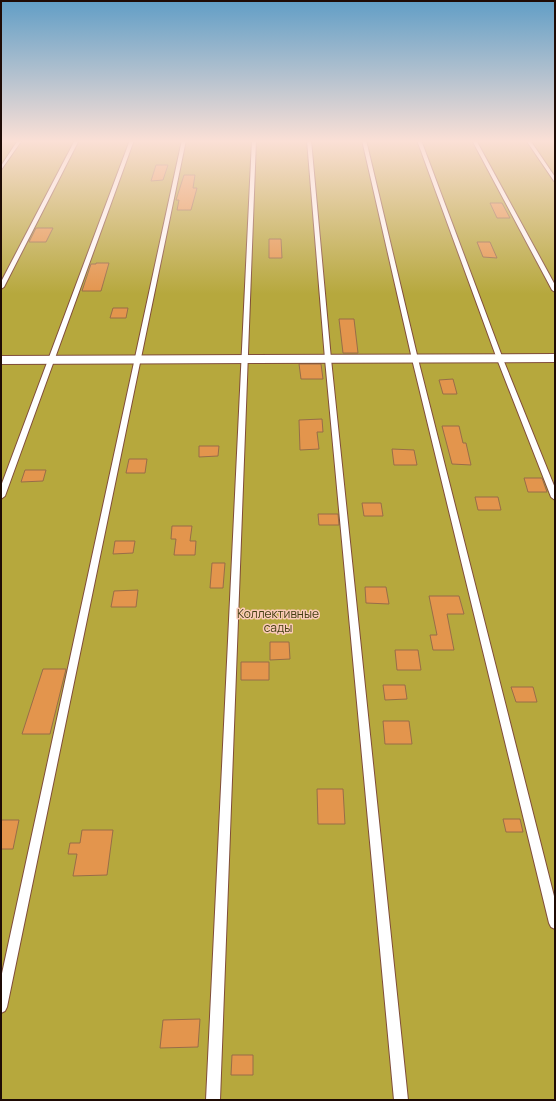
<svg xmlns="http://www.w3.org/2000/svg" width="556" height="1101" viewBox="0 0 556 1101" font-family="Manrope,sans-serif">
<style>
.green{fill:#b6a83d}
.building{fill:#e3954d;stroke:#986d48}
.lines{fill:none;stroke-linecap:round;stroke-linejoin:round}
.service-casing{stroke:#804d3a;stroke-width:2}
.minor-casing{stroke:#804d3a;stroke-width:2}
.service{fill:#fff;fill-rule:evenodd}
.minor{fill:#fff;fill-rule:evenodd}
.labels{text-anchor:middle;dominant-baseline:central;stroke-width:3;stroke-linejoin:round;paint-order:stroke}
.park-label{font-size:12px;fill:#433d10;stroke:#fbcbb9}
</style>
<rect width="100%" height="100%" fill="#f6bba5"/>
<path class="green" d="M1 140H555V1100H1Z"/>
<path class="building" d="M156 165H168L163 180 151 181Z
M184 175H195L193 188H197L191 210H177L179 200H176Z
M490 203H502L510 218H497Z
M36 228H53L46 242H29Z
M269 239H281L282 258H269Z
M477 242H490L497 258 483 257Z
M96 263H109L101 291H82L91 264H96Z
M113 308H128L126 318H110Z
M339 319H354L358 353H343Z
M299 364H321L323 379H301Z
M453 379 457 394H443L439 380Z
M322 419 323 432H317L319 449 300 450 299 420Z
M442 426H459L463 443H466L471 465 452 464Z
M199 446H219L218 456 199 457Z
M392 449 414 450 417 465H394Z
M129 459H147L145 473H126Z
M25 470H46L43 481 21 482Z
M524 478H542L547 492H528Z
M475 497H498L501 510H478Z
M362 503H381L383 516H364Z
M318 514H338L339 525H319Z
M172 526H192L190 541H196L195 555H174L176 539H171Z
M115 541H135L133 553 113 554Z
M212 563H225L223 588H210Z
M365 587H386L389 604 366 603Z
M138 590 136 607H111L114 591Z
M429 596H459L464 614H447L454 650H433L430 635H437Z
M270 642H289L290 659 270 660Z
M395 650H418L421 670H397Z
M241 662H269V680H241Z
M43 669H66L50 734H22Z
M383 685H405L407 699 385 700Z
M511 687H533L537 702H516Z
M383 721H409L412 744H385Z
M317 789H343L345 824H318Z
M503 819H520L523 832H506Z
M1 820H19L13 849H1Z
M82 830H113L107 875 73 876 77 854H68L70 843H80Z
M200 1019 198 1047 160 1048 163 1020Z
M232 1055H253V1075H231Z"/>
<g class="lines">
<g class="service-casing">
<path id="service" d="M18 140H22L1 170V166Z
M75 140H79L4 287 1 289V282Z
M130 140H134L5 496 1 499V486Z
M182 140H186L7 1007 5 1011 1 1013V978Z
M252 140H256L220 1100H206Z
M307 140H311L331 359 408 1100H394L325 359Z
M362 140H366L418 359 555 900V929L551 927 549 923 412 359Z
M417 140H421L503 359 555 488V500L551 497 497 359Z
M472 140H476L555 285V292L552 290Z
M526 140H530L555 177V181H554Z"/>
</g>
<g class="minor-casing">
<path id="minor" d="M555 354V362L1 364V356Z"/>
</g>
<use href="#service" class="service"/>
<use href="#minor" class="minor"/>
</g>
<linearGradient id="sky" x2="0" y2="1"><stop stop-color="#619ec6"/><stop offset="0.48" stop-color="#fbe0d6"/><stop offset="1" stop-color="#fbe0d6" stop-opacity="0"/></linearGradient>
<rect width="556" height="294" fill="url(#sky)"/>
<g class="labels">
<g class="park-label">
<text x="278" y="613">Коллективные<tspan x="278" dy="14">сады</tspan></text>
</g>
</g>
<rect width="556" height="1101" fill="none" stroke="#1f0b05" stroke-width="4"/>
</svg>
